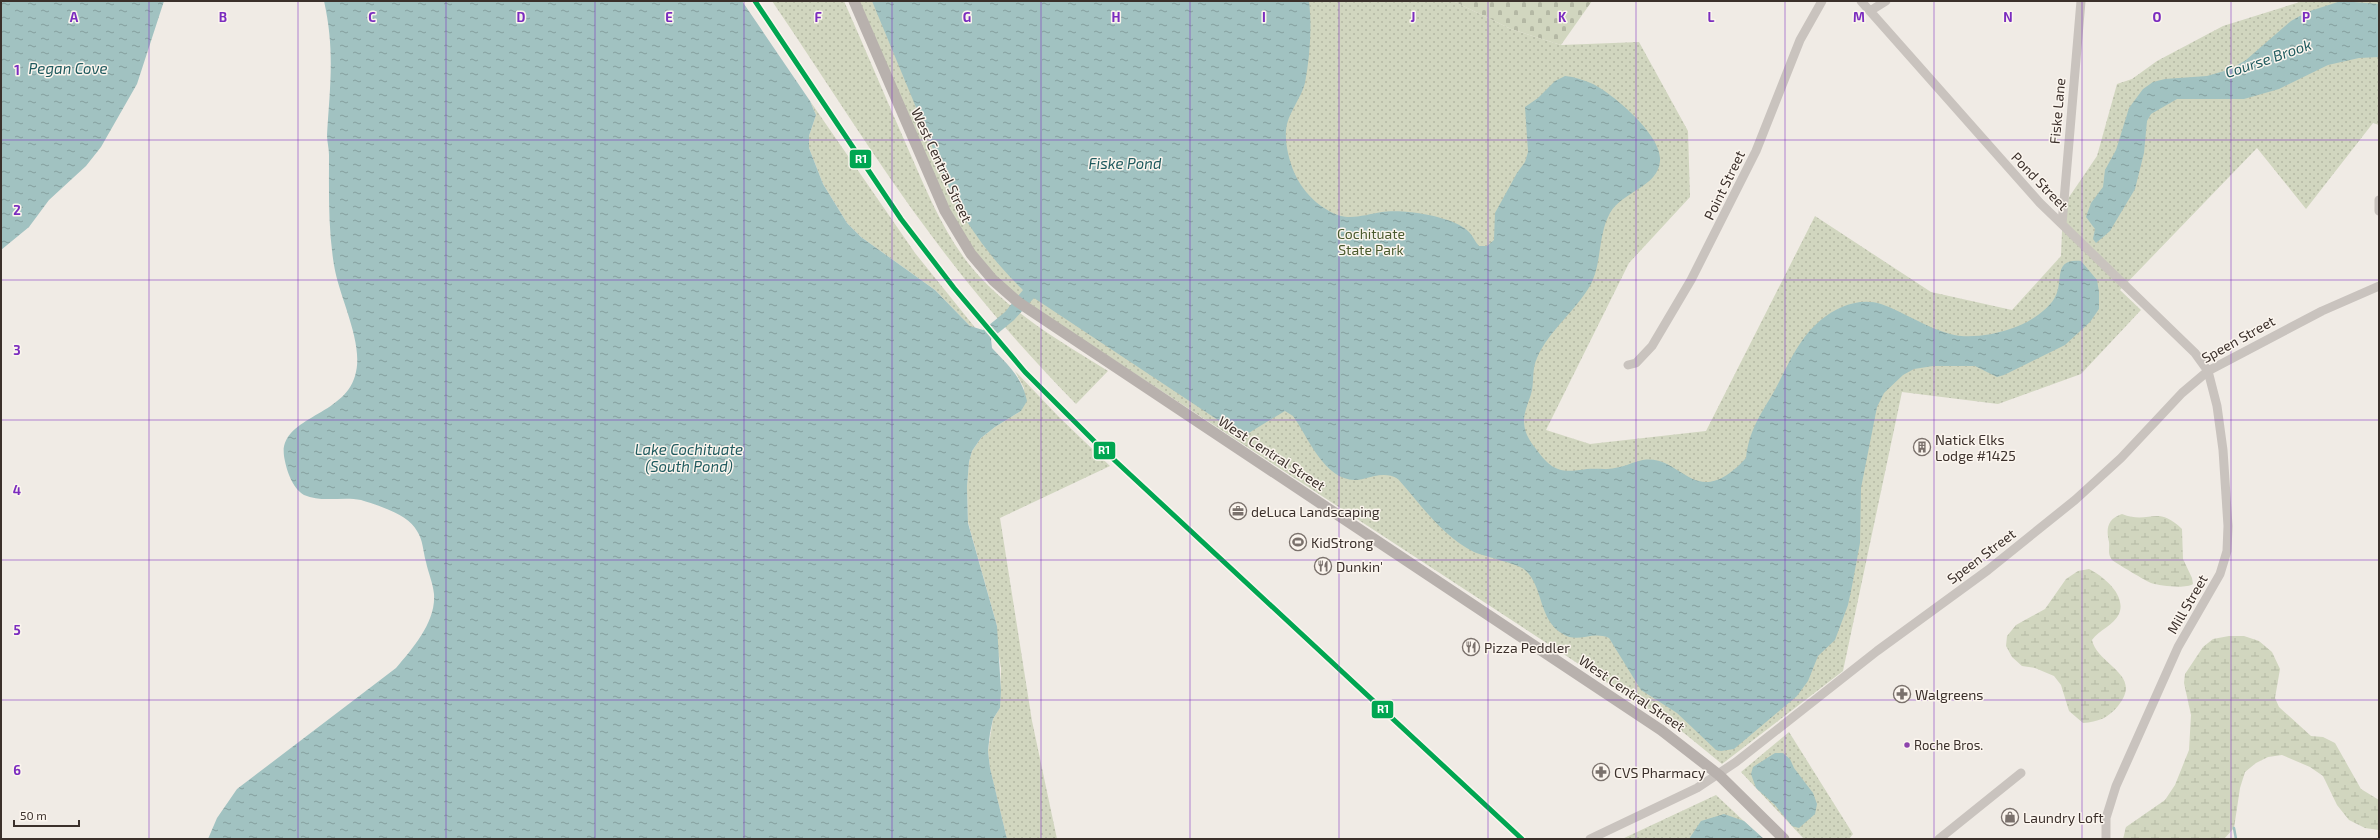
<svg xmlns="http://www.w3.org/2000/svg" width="2380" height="840" viewBox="0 0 2380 840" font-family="'Exo 2',sans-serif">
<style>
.wetland{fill:url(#wetland-marsh)}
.cemetery{fill:url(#cemetery-stones)}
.park{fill:url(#park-dots)}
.water{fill:url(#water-ripples)}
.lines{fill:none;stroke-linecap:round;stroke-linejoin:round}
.stream{stroke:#a1c2c1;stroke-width:2.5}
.minor{stroke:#c9c3be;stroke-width:9}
.major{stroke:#b8b1ad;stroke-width:11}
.rail-1-casing{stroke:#fbf5ee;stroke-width:8}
.rail-1{stroke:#00a651;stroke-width:5}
.grid{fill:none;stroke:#7b2cbf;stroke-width:1;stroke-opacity:0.55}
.bus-dot{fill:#8e44ad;stroke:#fbf5ee;stroke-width:1.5}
.labels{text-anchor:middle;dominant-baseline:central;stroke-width:3;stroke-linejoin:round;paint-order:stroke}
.bus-label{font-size:13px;fill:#3b302b;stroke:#fbf5ee;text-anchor:start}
.street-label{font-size:14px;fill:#3b302b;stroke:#fbf5ee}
.park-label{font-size:14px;fill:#4a5a2e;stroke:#fbf5ee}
.poi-label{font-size:14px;fill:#3b302b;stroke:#fbf5ee;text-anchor:start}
.water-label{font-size:15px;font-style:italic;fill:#1f5a5e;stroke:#fbf5ee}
.grid-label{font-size:13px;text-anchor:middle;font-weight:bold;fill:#7b2cbf;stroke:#fbf5ee;stroke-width:3;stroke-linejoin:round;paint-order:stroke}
.line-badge{stroke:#fbf5ee;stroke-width:1.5}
.badge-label{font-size:11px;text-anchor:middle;font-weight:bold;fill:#fff}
</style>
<defs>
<pattern id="wetland-marsh" width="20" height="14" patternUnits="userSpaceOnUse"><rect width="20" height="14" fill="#d1d6bf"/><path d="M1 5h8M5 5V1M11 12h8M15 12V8" fill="none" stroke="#b4b8a4"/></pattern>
<pattern id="cemetery-stones" width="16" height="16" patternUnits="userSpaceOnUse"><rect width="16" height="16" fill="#d1d6bf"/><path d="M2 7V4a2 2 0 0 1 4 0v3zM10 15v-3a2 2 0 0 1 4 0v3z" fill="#b4b8a4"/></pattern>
<pattern id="park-dots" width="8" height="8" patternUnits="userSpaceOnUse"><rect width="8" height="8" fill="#d1d6bf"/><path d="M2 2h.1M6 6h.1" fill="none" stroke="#b4b8a4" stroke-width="1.8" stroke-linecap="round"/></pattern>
<pattern id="water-ripples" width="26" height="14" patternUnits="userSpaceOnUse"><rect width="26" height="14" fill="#a1c2c1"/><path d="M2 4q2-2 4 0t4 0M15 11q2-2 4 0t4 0" fill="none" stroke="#849e9d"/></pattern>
</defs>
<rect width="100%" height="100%" fill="#f0ebe5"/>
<path class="wetland" d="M2122 514C2150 525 2156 504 2182 529L2183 559 2192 578 2193 584C2186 589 2160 586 2151 583 2148 582 2114 562 2112 560 2107 553 2110 549 2109 542 2106 529 2107 519 2122 514Z
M2089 569C2103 576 2127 595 2119 614 2114 625 2099 630 2092 640 2098 666 2144 674 2118 706 2108 718 2098 722 2083 723L2069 711 2061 685 2054 676 2035 668 2022 666 2012 657 2006 646 2007 636 2016 625 2045 609 2066 579 2078 571Z
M2229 636H2244L2259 641 2272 652 2280 669 2275 698 2279 707 2311 736 2323 737 2335 743 2361 789 2379 800V830L2365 828 2349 820 2337 805 2323 776 2310 767 2282 755 2268 757 2256 763 2245 772 2240 788 2234 828 2224 839H2123L2126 827 2165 800 2175 785 2189 750 2191 715 2184 683 2185 674 2203 647 2213 639Z"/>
<path class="cemetery" d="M1453 1H1592L1561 45 1511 29Z"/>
<path class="park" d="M772 1H844C866 51 887 101 909 151 928 194 947 242 980 277 1016 316 1063 343 1108 371L1076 404C1025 352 977 297 934 239 876 162 826 80 772 1Z
M854 1H1453L1511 29 1561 45 1639 42 1688 131 1690 197 1629 263 1546 430 1590 444 1706 431 1815 216 1931 292 2012 310 2061 256 2063 206 2097 156 2117 84 2132 79 2157 61 2223 26 2303 1H2379V125L2373 123 2306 209 2257 148 2120 290 2141 310 2081 374 1998 404 1902 392 1843 671 1722 764 1684 733 1076 335 1018 302 963 242Z
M810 101 915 253 977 330 970 326 935 290 861 237 847 223 823 184 809 148V136L816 115Z
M1015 371 1059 417 1110 466 1000 518 1032 721 1057 839H1007L990 769 988 751 993 719 1000 708 1001 668 997 645V626L968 522 967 487 969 462 972 451 981 438 995 427 1021 411 1024 388Z
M1789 732 1853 834 1849 839H1804L1741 772Z
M1716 795 1763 839H1622Z"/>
<path class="water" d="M1 1H164L137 84 101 147 86 166 49 200 29 227 1 250Z
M324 1H742L810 101 816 115 809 136V148L823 184 847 223 861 237 935 290 970 326 983 330 1005 312 1023 290C996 264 975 236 956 204L872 1H1309C1312 28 1310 56 1305 83 1301 98 1291 109 1287 124 1285 132 1286 141 1287 148 1292 176 1305 197 1329 211 1347 222 1363 215 1382 212 1403 209 1454 216 1469 232 1473 236 1475 242 1479 246H1487L1494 240 1495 213 1517 173 1525 162 1528 152 1525 107 1538 98 1555 81 1565 76C1575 77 1584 80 1593 84 1613 94 1663 136 1660 161 1658 187 1623 191 1610 213 1598 234 1602 262 1591 284 1576 311 1549 330 1537 358 1532 369 1534 379 1532 390 1530 400 1524 410 1524 421 1524 432 1529 440 1536 449 1553 472 1561 473 1587 469 1596 468 1606 470 1615 468 1623 467 1631 463 1639 461 1681 449 1693 516 1746 458 1750 423 1767 408 1781 378 1796 348 1810 321 1842 307 1854 302 1868 300 1881 304 1904 312 1927 328 1950 334 1968 339 1993 335 2010 329 2025 325 2046 312 2054 299 2065 283 2051 258 2081 261L2097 280 2099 292V309L2090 322 2065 345 2004 375 1997 377 1975 366H1933L1914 369 1903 375 1884 393 1877 407 1861 488 1860 543 1852 586 1848 605 1835 640 1818 656 1808 681 1797 696 1734 749 1721 751 1716 750 1677 713 1641 690 1609 638C1592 630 1578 644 1563 634 1538 620 1544 587 1525 570 1519 564 1486 557 1474 552 1441 535 1422 506 1398 479 1386 472 1376 476 1363 479 1327 487 1310 440 1293 416L1285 411 1247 434 1233 430 1034 298 1014 320 991 339 992 348C1008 365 1022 377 1027 401L1021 411 995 427 981 438 972 451 969 462 967 487 968 523 997 626 1001 691 1000 708 993 719 990 733 988 751 990 768 1007 839H208L217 818 237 789 396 668C413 648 436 622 434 594 433 583 428 572 426 562 423 551 423 540 417 531 409 515 378 505 361 500 343 496 322 503 304 495 292 488 286 469 284 456 279 417 343 417 355 376 365 344 339 298 334 265 328 229 329 192 329 155 329 148 327 142 327 135 330 86 335 50 324 1Z
M2341 1 2379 4V57L2359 58 2328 65 2279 89 2244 99H2177L2151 114 2147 121 2144 153 2135 189 2110 231 2096 243 2093 239 2095 229 2086 217 2091 203 2103 187 2105 170 2116 150 2129 108 2143 89 2153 82 2165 79 2207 76 2231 69 2246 60 2291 21 2307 12Z
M1775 753H1783L1790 759 1794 768 1813 793 1817 804 1815 814 1799 828 1792 826 1775 805 1756 788 1751 774 1753 767Z
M1724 814 1744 821 1764 839H1689L1701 821Z"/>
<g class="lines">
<path class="stream" d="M2234 828 2236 839"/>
<path class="minor" d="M1861 1 2040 203 2195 353 2208 371 2217 406 2223 450 2228 526 2227 551 2220 574 2178 647 2116 786 2106 818V839
M1870 11 1886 1
M2379 200V211
M2062 224 2081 1
M1628 365 1636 363 1652 346 1691 280 1756 151 1800 40 1822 1
M1590 839 1697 788 1736 762 1877 651 1988 570 2075 500 2121 458 2182 393 2208 371 2322 311 2379 286
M1939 839 2021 773"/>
<path class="major" d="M854 1 945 211 971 254 993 280 1018 302 1661 730 1719 775 1784 839"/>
<g class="rail-1-casing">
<path id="rail-1" d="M755 1 901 219 954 288 1025 372 1095 442 1522 839"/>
</g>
<use href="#rail-1" class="rail-1"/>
</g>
<path class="grid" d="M149 1V839M298 1V839M446 1V839M595 1V839M744 1V839M892 1V839M1041 1V839M1190 1V839M1339 1V839M1488 1V839M1636 1V839M1785 1V839M1934 1V839M2082 1V839M2231 1V839M1 140H2379M1 280H2379M1 420H2379M1 560H2379M1 700H2379"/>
<defs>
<g id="building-ring" transform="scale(0.9)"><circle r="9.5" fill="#fbf5ee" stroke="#7a716c" stroke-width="1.5"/><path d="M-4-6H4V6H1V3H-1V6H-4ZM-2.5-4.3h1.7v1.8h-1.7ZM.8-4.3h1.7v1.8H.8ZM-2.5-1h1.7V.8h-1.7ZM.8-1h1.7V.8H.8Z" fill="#7a716c"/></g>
<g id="office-ring" transform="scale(0.9)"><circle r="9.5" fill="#fbf5ee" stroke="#7a716c" stroke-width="1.5"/><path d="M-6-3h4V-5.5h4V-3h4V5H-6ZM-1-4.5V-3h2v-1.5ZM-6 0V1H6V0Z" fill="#7a716c"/></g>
<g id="stadium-ring" transform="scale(0.9)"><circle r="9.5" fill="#fbf5ee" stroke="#7a716c" stroke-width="1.5"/><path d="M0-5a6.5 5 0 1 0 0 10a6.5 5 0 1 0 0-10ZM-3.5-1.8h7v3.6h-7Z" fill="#7a716c"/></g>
<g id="restaurant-ring" transform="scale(0.9)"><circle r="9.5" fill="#fbf5ee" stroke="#7a716c" stroke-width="1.5"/><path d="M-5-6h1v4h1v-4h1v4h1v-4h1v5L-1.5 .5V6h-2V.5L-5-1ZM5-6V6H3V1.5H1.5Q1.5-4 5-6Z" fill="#7a716c"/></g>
<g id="pharmacy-ring" transform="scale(0.9)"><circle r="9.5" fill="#fbf5ee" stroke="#7a716c" stroke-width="1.5"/><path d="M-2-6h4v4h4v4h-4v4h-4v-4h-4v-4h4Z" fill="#7a716c"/></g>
<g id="shop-ring" transform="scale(0.9)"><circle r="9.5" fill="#fbf5ee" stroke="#7a716c" stroke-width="1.5"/><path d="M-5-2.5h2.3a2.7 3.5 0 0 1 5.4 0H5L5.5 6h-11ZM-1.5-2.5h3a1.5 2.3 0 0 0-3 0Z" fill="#7a716c"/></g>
</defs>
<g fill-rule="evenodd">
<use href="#building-ring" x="1922" y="447"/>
<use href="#office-ring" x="1238" y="511"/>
<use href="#stadium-ring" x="1298" y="542"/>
<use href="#restaurant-ring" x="1323" y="566"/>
<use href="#restaurant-ring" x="1471" y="647"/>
<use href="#pharmacy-ring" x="1902" y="694"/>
<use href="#pharmacy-ring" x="1601" y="772"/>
<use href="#shop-ring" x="2010" y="817"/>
</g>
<circle class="bus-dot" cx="1907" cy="745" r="3.5"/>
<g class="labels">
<g class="bus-label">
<text x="1914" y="745">Roche Bros.</text>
</g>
<g class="street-label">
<text transform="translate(2057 111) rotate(-85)">Fiske Lane</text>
<text transform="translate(942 165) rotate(65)">West Central Street</text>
<text transform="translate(2040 181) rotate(46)">Pond Street</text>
<text transform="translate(1724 185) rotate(-64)">Point Street</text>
<text transform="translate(2238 339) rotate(-29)">Speen Street</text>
<text transform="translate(1272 453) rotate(33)">West Central Street</text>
<text transform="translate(1981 556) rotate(-37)">Speen Street</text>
<text transform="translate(2187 604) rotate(-60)">Mill Street</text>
<text transform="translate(1632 693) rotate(34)">West Central Street</text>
</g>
<g class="park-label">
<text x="1371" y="233">Cochituate<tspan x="1371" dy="16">State Park</tspan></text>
</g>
<g class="poi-label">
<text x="1935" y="439">Natick Elks<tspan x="1935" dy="16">Lodge #1425</tspan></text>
<text x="1251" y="511">deLuca Landscaping</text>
<text x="1311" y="542">KidStrong</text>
<text x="1336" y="566">Dunkin'</text>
<text x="1484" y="647">Pizza Peddler</text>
<text x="1915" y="694">Walgreens</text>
<text x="1614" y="772">CVS Pharmacy</text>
<text x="2023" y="817">Laundry Loft</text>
</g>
<g class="water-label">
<text transform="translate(2268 58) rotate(-19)">Course Brook</text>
<text x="68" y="68">Pegan Cove</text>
<text x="1125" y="163">Fiske Pond</text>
<text x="689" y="449">Lake Cochituate<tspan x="689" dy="17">(South Pond)</tspan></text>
</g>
</g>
<g class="grid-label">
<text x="74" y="22">A</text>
<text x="223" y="22">B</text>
<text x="372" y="22">C</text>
<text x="521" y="22">D</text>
<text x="669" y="22">E</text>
<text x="818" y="22">F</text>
<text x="967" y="22">G</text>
<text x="1116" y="22">H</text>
<text x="1264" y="22">I</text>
<text x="1413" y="22">J</text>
<text x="1562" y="22">K</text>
<text x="1711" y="22">L</text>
<text x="1859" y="22">M</text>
<text x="2008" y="22">N</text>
<text x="2157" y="22">O</text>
<text x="2306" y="22">P</text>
<text x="17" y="75">1</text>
<text x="17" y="215">2</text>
<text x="17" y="355">3</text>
<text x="17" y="495">4</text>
<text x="17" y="635">5</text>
<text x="17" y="775">6</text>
</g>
<g class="line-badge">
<rect x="849" y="149" width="23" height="20" rx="4" fill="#00a651"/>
<rect x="1093" y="441" width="23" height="19" rx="4" fill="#00a651"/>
<rect x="1371" y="700" width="23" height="19" rx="4" fill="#00a651"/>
</g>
<g class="badge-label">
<text x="861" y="163">R1</text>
<text x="1104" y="454">R1</text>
<text x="1383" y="713">R1</text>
</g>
<rect width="2380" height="840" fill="none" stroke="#3b302b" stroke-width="4"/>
<path d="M14 820v6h65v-6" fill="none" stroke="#3b302b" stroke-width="2"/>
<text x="20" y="820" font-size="12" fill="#3b302b" stroke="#fbf5ee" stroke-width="3" paint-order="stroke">50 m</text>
</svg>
